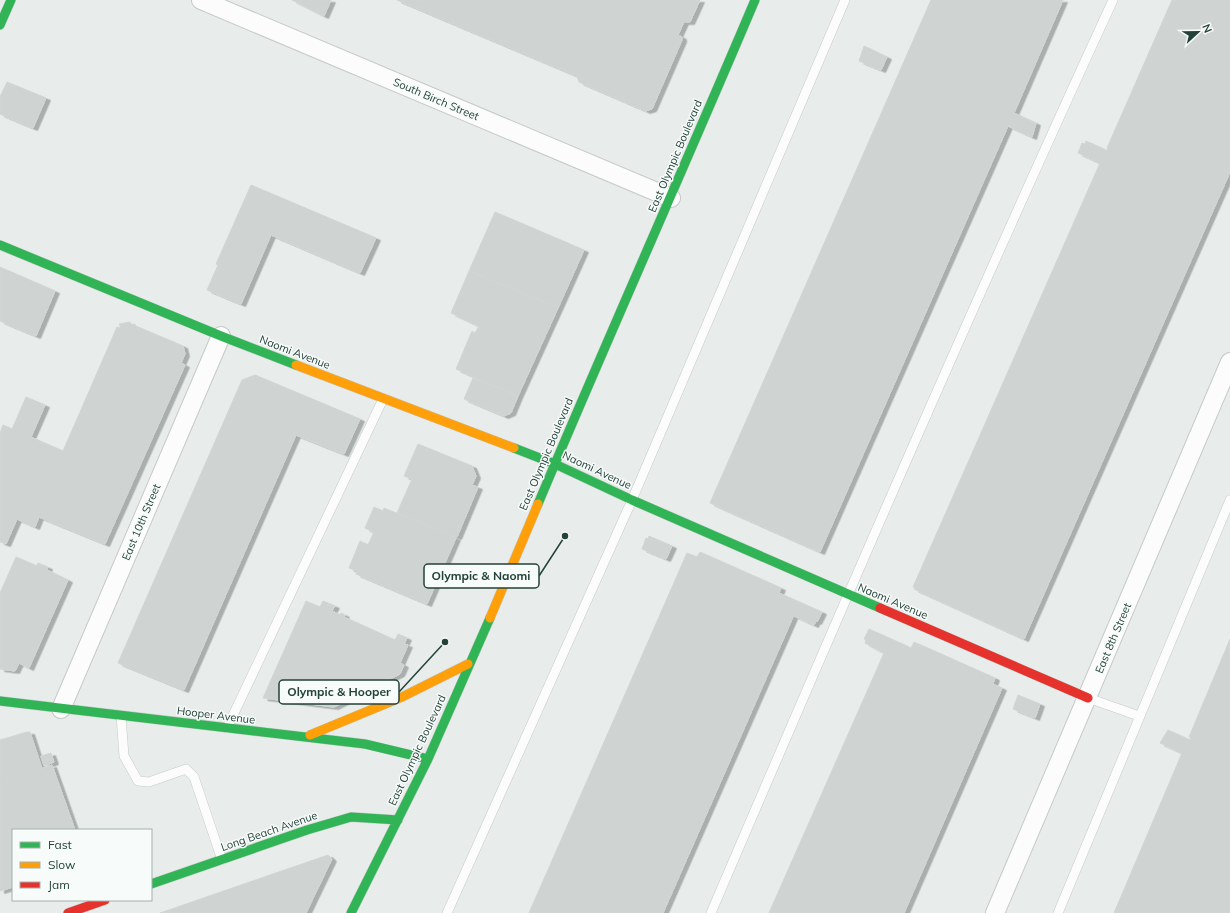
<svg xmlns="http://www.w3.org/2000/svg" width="1230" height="913" viewBox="0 0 1230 913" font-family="Mulish,sans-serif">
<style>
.building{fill:#cfd4d2;stroke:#d1d6d4;filter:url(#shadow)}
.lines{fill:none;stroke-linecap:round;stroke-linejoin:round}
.lane-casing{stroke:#c5cac8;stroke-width:10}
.street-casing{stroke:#c5cac8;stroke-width:20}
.fast-casing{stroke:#c3cbc8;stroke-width:10}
.slow-casing{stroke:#c3cbc8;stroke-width:10}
.jam-casing{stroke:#c3cbc8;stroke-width:10}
.lane{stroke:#fcfcfc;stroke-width:9}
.street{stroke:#fcfcfc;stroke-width:18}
.fast{stroke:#30b455;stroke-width:9}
.slow{stroke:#ff9f0a;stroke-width:9}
.jam{stroke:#e5322d;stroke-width:9}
.labels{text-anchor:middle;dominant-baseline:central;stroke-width:3;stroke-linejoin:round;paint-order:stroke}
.street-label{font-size:11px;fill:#24423a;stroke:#f7fbf9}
.leader{fill:none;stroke:#24423a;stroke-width:1.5}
.callout-dot{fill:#24423a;stroke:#f7fbf9;stroke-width:1.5}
.callout{fill:#f7fbf9;stroke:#24423a;stroke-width:1.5}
.callout-label{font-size:12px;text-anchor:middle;font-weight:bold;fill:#24423a}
</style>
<defs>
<filter id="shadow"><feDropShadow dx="4.5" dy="2.5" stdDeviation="0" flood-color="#0004"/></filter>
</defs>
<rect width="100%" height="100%" fill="#e8edeb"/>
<path class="building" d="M292 0H331L324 16Z
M397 0H700L690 22H684L678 35 682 37V40L652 109 646 111 579 82 577 76Z
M931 0H1063L1014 113 1036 123 1032 137 1008 126 820 552 710 503Z
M1172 0H1230V172L1024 639 914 589 915 588 913 587 1100 163 1078 153 1082 143 1085 144 1086 141 1108 151 1107 148Z
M864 46 887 57 881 70 859 61Z
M7 82 46 98 33 128 0 114V97Z
M251 185 376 238 360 273 271 235 241 304 207 290 218 265 216 264Z
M495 212 584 250 558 308 469 271Z
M0 267 55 291 36 336 0 321Z
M469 271 558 308 518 396 456 369 472 331 475 333 479 326 451 313Z
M130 322 131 324 183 346 185 354 181 363 185 365 105 544 39 517 35 527 17 519 6 544 0 542V433L3 425 12 429 26 397 45 405 31 437 63 451 117 327 121 328 119 324Z
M255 375 360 419 344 454 296 435 184 690 118 663 242 380Z
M473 378 518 396 511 413 504 416 464 399Z
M418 444 472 466 476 476 472 485 478 487 457 537 397 513 412 479 404 476Z
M374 507 383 511 384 508 456 538 427 604 356 574 357 571 349 568 360 541 368 545 374 532 365 528Z
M649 536 672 546 666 559 642 549 646 538 648 539Z
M700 552 781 588 779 593 822 612 817 622 816 621 814 625 792 615 793 617 663 913H529L687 553 697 557Z
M16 557 37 566 38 563 48 567 47 570 68 580 29 668 19 663 15 671 0 669V593Z
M306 601 320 607 323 601 335 606 332 611 340 615 341 613 345 615 344 617 395 640 398 634 407 638 404 644 408 645 400 663 404 665 400 674 334 707 263 698Z
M869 629 911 648 914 642 995 678 993 684 1002 688 904 913H769L884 653 885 654 865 643 866 640 864 639Z
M1230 639V913H1114L1182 753 1160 743 1168 730 1190 740 1191 738 1189 737Z
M1018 695 1040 704 1035 718 1013 709Z
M27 732H30L42 769 0 783V740Z
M51 753 54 762 44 766 41 756Z
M52 765 75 830H13V887L0 891V783Z
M328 855 332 859 306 913H160Z"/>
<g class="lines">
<g class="lane-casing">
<path id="lane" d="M1088 698 1139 716
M121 716 124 756 138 781 149 782 186 769 194 777 222 860
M227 728 383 399
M447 913 632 500 845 0
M711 913C842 607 974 302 1113 0
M1058 913 1230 500"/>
</g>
<g class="street-casing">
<path id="street" d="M201 0 671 198
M61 709 221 336
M995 913 1230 362"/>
</g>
<g class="fast-casing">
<path id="fast" d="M0 25 11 0
M0 245 221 336 296 365
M514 448 555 464 632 500 880 608
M538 504C609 335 684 168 755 0
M0 701 365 744 428 759
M151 884 307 830 351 817 398 820
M351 913 428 759 490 618"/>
</g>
<g class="slow-casing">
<path id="slow" d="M296 365 514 448
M490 618 538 504
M310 735 402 697 468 664"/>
</g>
<g class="jam-casing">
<path id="jam" d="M880 608 1088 698
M68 913 105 900"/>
</g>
<use href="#lane" class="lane"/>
<use href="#street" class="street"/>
<use href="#fast" class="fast"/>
<use href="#slow" class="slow"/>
<use href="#jam" class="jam"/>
</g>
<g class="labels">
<g class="street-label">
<text transform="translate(436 99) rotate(23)">South Birch Street</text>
<text transform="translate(675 156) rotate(-67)">East Olympic Boulevard</text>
<text transform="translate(295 352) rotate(21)">Naomi Avenue</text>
<text transform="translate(546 454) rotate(-67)">East Olympic Boulevard</text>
<text transform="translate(597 470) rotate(25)">Naomi Avenue</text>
<text transform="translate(141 522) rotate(-67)">East 10th Street</text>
<text transform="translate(893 601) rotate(23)">Naomi Avenue</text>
<text transform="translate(1113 638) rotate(-67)">East 8th Street</text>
<text transform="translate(216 715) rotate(7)">Hooper Avenue</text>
<text transform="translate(417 750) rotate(-65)">East Olympic Boulevard</text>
<text transform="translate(269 831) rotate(-19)">Long Beach Avenue</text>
</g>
</g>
<path class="leader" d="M565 536L539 576M445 642L399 692"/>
<g class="callout-dot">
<circle cx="565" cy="536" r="4"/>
<circle cx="445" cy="642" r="4"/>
</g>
<g class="callout">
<rect x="424" y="564" width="115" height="24" rx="4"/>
<rect x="279" y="680" width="120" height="24" rx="4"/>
</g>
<g class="callout-label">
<text x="481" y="580">Olympic &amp; Naomi</text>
<text x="339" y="696">Olympic &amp; Hooper</text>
</g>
<rect x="12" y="829" width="140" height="72" fill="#f7fbf9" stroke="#a3b1ad"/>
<rect x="20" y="842" width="20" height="6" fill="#30b455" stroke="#a3b1ad"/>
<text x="48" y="849" font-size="12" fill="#24423a">Fast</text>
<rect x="20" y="862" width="20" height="6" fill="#ff9f0a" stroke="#a3b1ad"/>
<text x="48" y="869" font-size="12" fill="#24423a">Slow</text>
<rect x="20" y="882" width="20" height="6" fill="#e5322d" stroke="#a3b1ad"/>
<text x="48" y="889" font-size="12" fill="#24423a">Jam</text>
<g transform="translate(1198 32) rotate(68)" stroke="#f7fbf9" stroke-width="3" paint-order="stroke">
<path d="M0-3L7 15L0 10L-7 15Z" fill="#24423a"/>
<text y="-6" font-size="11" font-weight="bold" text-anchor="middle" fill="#24423a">N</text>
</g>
</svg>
